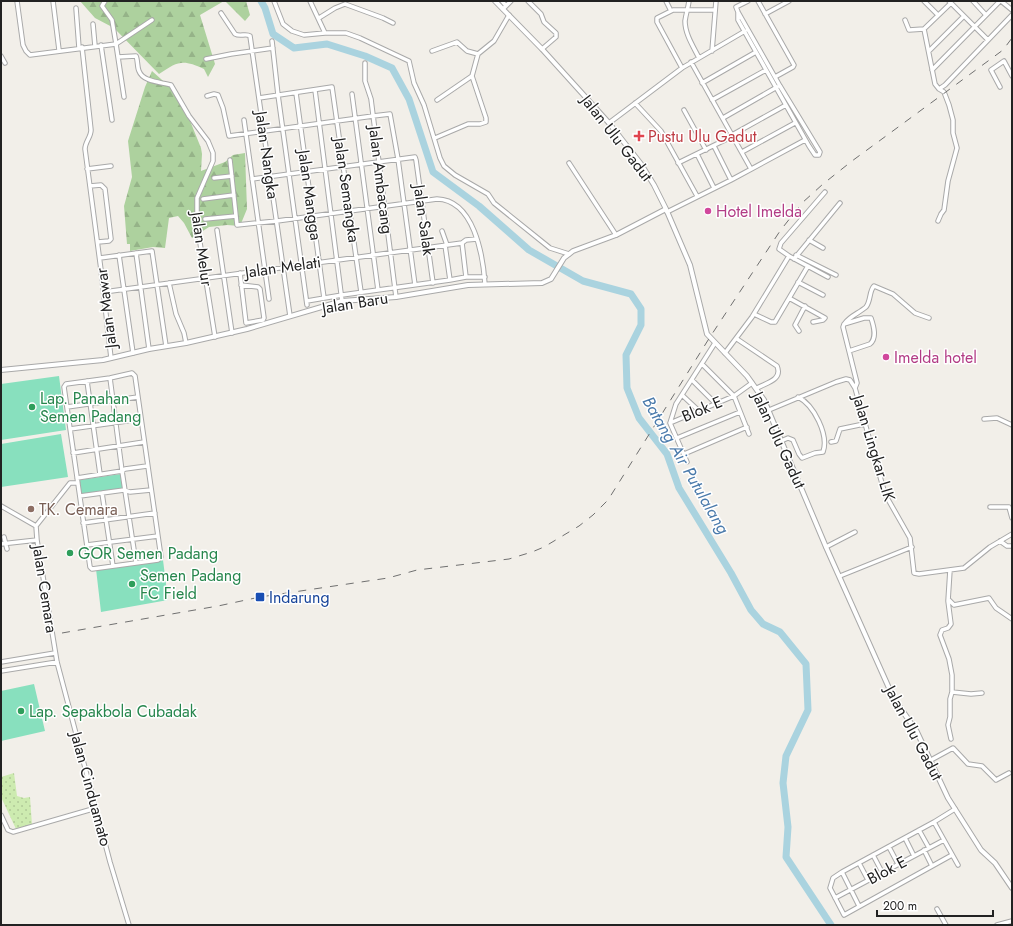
<svg xmlns="http://www.w3.org/2000/svg" width="1013" height="926" viewBox="0 0 1013 926" font-family="Jost,sans-serif">
<style>
.forest{fill:url(#forest-firs)}
.garden{fill:url(#garden-dots)}
.pitch{fill:#88e0be}
.lines{fill:none;stroke-linecap:round;stroke-linejoin:round}
.river{stroke:#aad3df;stroke-width:7}
.minor-casing{stroke:#a9a9a9;stroke-width:5.5}
.tertiary-casing{stroke:#a9a9a9;stroke-width:6}
.minor{stroke:#fff;stroke-width:3.5}
.tertiary{stroke:#fff;stroke-width:4}
.rail{stroke:#707070;stroke-width:1;stroke-dasharray:8 8;stroke-linecap:butt}
.health-dot{fill:#e0444e;stroke:#fff;stroke-width:1.5}
.hotel-dot{fill:#d1479c;stroke:#fff;stroke-width:1.5}
.leisure-dot{fill:#2e9e5b;stroke:#fff;stroke-width:1.5}
.education-dot{fill:#8d6e63;stroke:#fff;stroke-width:1.5}
.transit-dot{fill:#1a4fb4;stroke:#fff;stroke-width:1.5}
.labels{text-anchor:middle;dominant-baseline:central;stroke-width:3;stroke-linejoin:round;paint-order:stroke}
.health-label{font-size:16px;fill:#be3a42;stroke:#fff;text-anchor:start}
.street-label{font-size:16px;fill:#222;stroke:#fff}
.hotel-label{font-size:16px;fill:#b23c85;stroke:#fff;text-anchor:start}
.leisure-label{font-size:16px;fill:#27864d;stroke:#fff;text-anchor:start}
.education-label{font-size:16px;fill:#785e54;stroke:#fff;text-anchor:start}
.transit-label{font-size:16px;fill:#164399;stroke:#fff;text-anchor:start}
.water-label{font-size:17px;font-style:italic;fill:#4a7aab;stroke:#fff}
</style>
<defs>
<pattern id="forest-firs" width="22" height="20" patternUnits="userSpaceOnUse"><rect width="22" height="20" fill="#add19e"/><path d="M5 1l3.5 6h-7zM16 11l3.5 6h-7z" fill="#95b388"/></pattern>
<pattern id="garden-dots" width="8" height="8" patternUnits="userSpaceOnUse"><rect width="8" height="8" fill="#cdebb0"/><path d="M2 2h.1M6 6h.1" fill="none" stroke="#b0c997" stroke-width="1.8" stroke-linecap="round"/></pattern>
</defs>
<rect width="100%" height="100%" fill="#f2efe9"/>
<path class="forest" d="M80 1H224L200 15 215 64 208 77 204 69C183 59 178 61 159 74L114 28 95 18Z
M225 1H246L250 15 245 21Z
M152 71 180 96 201 148 202 154 201 171 225 162 233 155 245 153 247 209 240 226 227 225 209 227 192 238 184 223 178 216 169 218 165 248 153 247 130 251V244H127L124 206 132 177 128 141 145 87Z"/>
<path class="garden" d="M14 773 17 796 24 798 30 797 32 825 16 829 1 797V777Z"/>
<path class="pitch" d="M59 376 66 430 1 440V384Z
M61 434 68 477 1 487V444Z
M121 474 123 489 82 495 81 494 79 480Z
M163 560 168 600 101 612 96 569Z
M34 684 45 731 1 741V691Z"/>
<g class="lines">
<path class="river" d="M261 1 265 8 273 34 294 48 327 44 365 56 392 68 409 99 433 172 479 206 529 250 583 281 631 294 641 309V325L626 355 627 388 639 418 667 454 679 488 731 573 751 610 763 624 780 632 806 664 808 710 786 756 783 783 788 827 786 857 831 925"/>
<g class="minor-casing">
<path id="minor" d="M17 1 23 45 26 51 30 55 116 44 124 97
M53 1 59 50
M105 1 102 6 112 20 116 44 152 20
M274 1 283 24 292 31 304 35 325 33H346L360 38 409 61 414 83 424 105 440 158 444 166 455 175 488 194 494 203 550 248 569 254
M310 1 325 33
M502 1 506 6
M528 1 541 14 544 22 556 33V37L542 49
M666 1 671 11
M689 1C688 8 686 14 685 21 685 34 693 46 699 58
M758 1 794 65 793 67 775 77
M924 1 938 15
M949 1 988 40
M973 1 986 15
M1001 1 1012 10
M76 8 79 48
M503 9 511 1
M738 12V20L809 146 815 155H819L820 152 780 86 738 12 736 7 748 1
M221 13 235 34C240 37 246 33 250 36L290 316
M765 14 789 1
M319 18 335 8 345 4 383 18 393 23
M905 20 909 30 924 29 951 3
M93 24 95 46
M924 29 935 84 939 89 945 85 1012 15
M272 41 278 95 307 305
M101 45 112 120
M82 47 91 130C91 137 85 142 85 149L101 270 111 358
M432 51 457 42 467 51 478 54 494 41 509 15
M712 51 716 1
M929 51 964 16
M1 56 5 63
M118 57 136 56C138 60 137 67 139 71 143 82 161 82 171 85L189 116 208 141 213 153V161L197 198V224L215 337
M206 59 231 54 273 48
M691 62 751 169
M365 63V81L371 99 396 297
M682 68 657 22V18L673 10H715
M932 70 1000 1
M702 83 756 52
M1000 87 991 70 1004 61 1012 76
M315 90 342 301
M296 93 324 298
M352 94 378 290
M207 96 214 94 218 95 223 108 229 136 373 116 390 114 398 159 415 285
M259 98 332 87 361 292
M437 100 472 76
M712 100 766 70
M635 103 661 131 697 196
M684 110 706 150
M723 118 777 87
M244 120 269 299
M609 123 682 68 745 31
M732 135 786 105
M435 138 468 124H480L486 122V118L472 76 478 54
M714 146 731 180
M742 152 795 123
M697 154 714 188
M230 160 237 225 277 221 437 199C474 200 483 255 485 284
M569 163 616 235
M678 163 733 136
M87 169 111 166
M214 178 232 176
M252 179 415 157 416 160 433 283
M90 186 101 185 105 189 111 239 109 241 98 242
M825 192 781 243 779 249 789 256 828 277
M203 199 234 195
M667 212 731 180 805 140
M205 219 236 216
M938 221 941 214 944 210 948 181 957 148 953 133V120L949 105 944 92 939 89
M217 230 232 333
M442 231 447 245
M809 240 823 248
M462 243 466 277
M445 245 450 280
M136 253 149 349
M119 255 133 353
M796 255 836 275
M100 258 152 251 166 346
M794 259 840 203
M240 273C242 290 244 306 246 323L263 320 264 318 260 289 258 287 241 285
M798 282 823 295
M169 283 176 314 184 333 186 343
M104 292 462 243 466 240 477 239
M789 298 825 318 823 320 813 322
M307 301 342 295 450 280 466 277H485
M754 314 771 322H775L808 266
M845 323C850 316 859 313 866 307 871 301 869 291 874 286L893 294 915 313 929 318
M799 331 795 325 805 306
M737 339 777 366C783 380 766 383 757 388
M849 351 870 344C877 338 874 327 871 318H864L844 324 843 327 857 383 855 388
M725 353 752 317 789 256
M702 364 734 396 749 434
M132 373 135 376 161 557 158 560 92 569 90 567 64 387 66 384 110 378Z
M692 380 715 403
M87 381 100 474
M682 395 698 410
M67 407 138 397
M769 410 836 382 846 379 850 380 855 388 885 494 910 538 914 573 919 574 964 568 990 547 1012 534
M984 419 997 418 1012 425
M670 423 734 396 752 383
M70 429 141 419
M677 438 740 412
M781 441 788 438 793 440 799 454 802 458 815 453 823 452C829 435 814 405 798 397
M831 442 836 441 840 429 864 424
M73 453 144 442
M684 454 747 427
M687 462 670 423 676 404 715 343
M77 478 122 471 110 378
M102 493 113 566
M80 496 124 490 130 492 151 490
M1 506 36 526
M990 507H1009L1012 518
M83 523 155 513
M36 526 37 540 57 662 110 862 129 925
M36 526 70 483H78
M4 537 7 549
M1000 541 1007 546H1012
M1 544 37 540
M87 545 158 536
M826 547 855 532
M136 563 122 471 125 469 147 466
M950 570 948 601 951 624 948 628 942 630 940 635 949 659 952 675V692L950 699V717L948 725 951 739
M840 576 912 547
M949 600 954 605 989 598 996 608 1012 619
M1 662 55 653
M1 671 57 662
M952 692 971 694 982 693
M931 760 953 748 968 764 982 766 996 780 1009 773
M1 815 8 830 13 832 96 808
M934 822 958 865
M919 830 929 848
M905 838 914 856
M889 847 898 864
M924 850 932 866
M873 855 882 872
M952 855 844 915 830 888 833 878 842 872 934 822 955 809
M859 863 868 880
M842 872 859 906
M835 898 944 840
M937 909 946 925
M997 925 1012 921"/>
</g>
<g class="tertiary-casing">
<path id="tertiary" d="M495 1 542 49 609 123 641 164 654 185 666 209 690 265 707 334 747 376 764 400 826 547 893 697 917 732 948 798 981 850 995 863 1012 888
M1 370 103 360 149 349 186 343 247 329 342 301 396 297 468 285 542 283 551 279 564 258 573 251 616 235 666 209"/>
</g>
<use href="#minor" class="minor"/>
<use href="#tertiary" class="tertiary"/>
<path class="rail" d="M62 633 218 606 260 597 388 578 417 570 509 559 532 552 544 547 579 526 593 515 608 500 710 337 780 231 802 203 823 184 852 161 1003 50 1012 38"/>
</g>
<path class="health-dot" d="M637 130h4v4h4v4h-4v4h-4v-4h-4v-4h4z"/>
<g class="hotel-dot">
<circle cx="708" cy="211" r="4"/>
<circle cx="886" cy="357" r="4"/>
</g>
<g class="leisure-dot">
<circle cx="32" cy="407" r="4"/>
<circle cx="70" cy="553" r="4"/>
<circle cx="132" cy="584" r="4"/>
<circle cx="21" cy="711" r="4"/>
</g>
<circle class="education-dot" cx="31" cy="509" r="4"/>
<rect class="transit-dot" x="255" y="592" width="10" height="10" rx="2"/>
<g class="labels">
<g class="health-label">
<text x="648" y="136">Pustu Ulu Gadut</text>
</g>
<g class="street-label">
<text transform="translate(617 138) rotate(52)">Jalan Ulu Gadut</text>
<text transform="translate(267 155) rotate(82)">Jalan Nangka</text>
<text transform="translate(381 180) rotate(83)">Jalan Ambacang</text>
<text transform="translate(347 190) rotate(82)">Jalan Semangka</text>
<text transform="translate(310 195) rotate(82)">Jalan Mangga</text>
<text transform="translate(424 220) rotate(82)">Jalan Salak</text>
<text transform="translate(202 249) rotate(82)">Jalan Melur</text>
<text transform="translate(283 267) rotate(-8)">Jalan Melati</text>
<text transform="translate(355 303) rotate(-9)">Jalan Baru</text>
<text transform="translate(106 308) rotate(-97)">Jalan Mawar</text>
<text transform="translate(702 409) rotate(-23)">Blok E</text>
<text transform="translate(779 440) rotate(65)">Jalan Ulu Gadut</text>
<text transform="translate(874 448) rotate(73)">Jalan Lingkar LIK</text>
<text transform="translate(45 589) rotate(81)">Jalan Cemara</text>
<text transform="translate(914 733) rotate(62)">Jalan Ulu Gadut</text>
<text transform="translate(91 789) rotate(75)">Jalan Cinduamato</text>
<text transform="translate(887 870) rotate(-28)">Blok E</text>
</g>
<g class="hotel-label">
<text x="716" y="211">Hotel Imelda</text>
<text x="894" y="357">Imelda hotel</text>
</g>
<g class="leisure-label">
<text x="40" y="398">Lap. Panahan<tspan x="40" dy="18">Semen Padang</tspan></text>
<text x="78" y="553">GOR Semen Padang</text>
<text x="140" y="575">Semen Padang<tspan x="140" dy="18">FC Field</tspan></text>
<text x="29" y="711">Lap. Sepakbola Cubadak</text>
</g>
<g class="education-label">
<text x="39" y="509">TK. Cemara</text>
</g>
<g class="transit-label">
<text x="269" y="597">Indarung</text>
</g>
<g class="water-label">
<text transform="translate(686 465) rotate(60)">Batang Air Putulalang</text>
</g>
</g>
<rect width="1013" height="926" fill="none" stroke="#222222" stroke-width="4"/>
<path d="M877 910v6h116v-6" fill="none" stroke="#222222" stroke-width="2"/>
<text x="883" y="910" font-size="12" fill="#222222" stroke="#ffffff" stroke-width="3" paint-order="stroke">200 m</text>
</svg>
